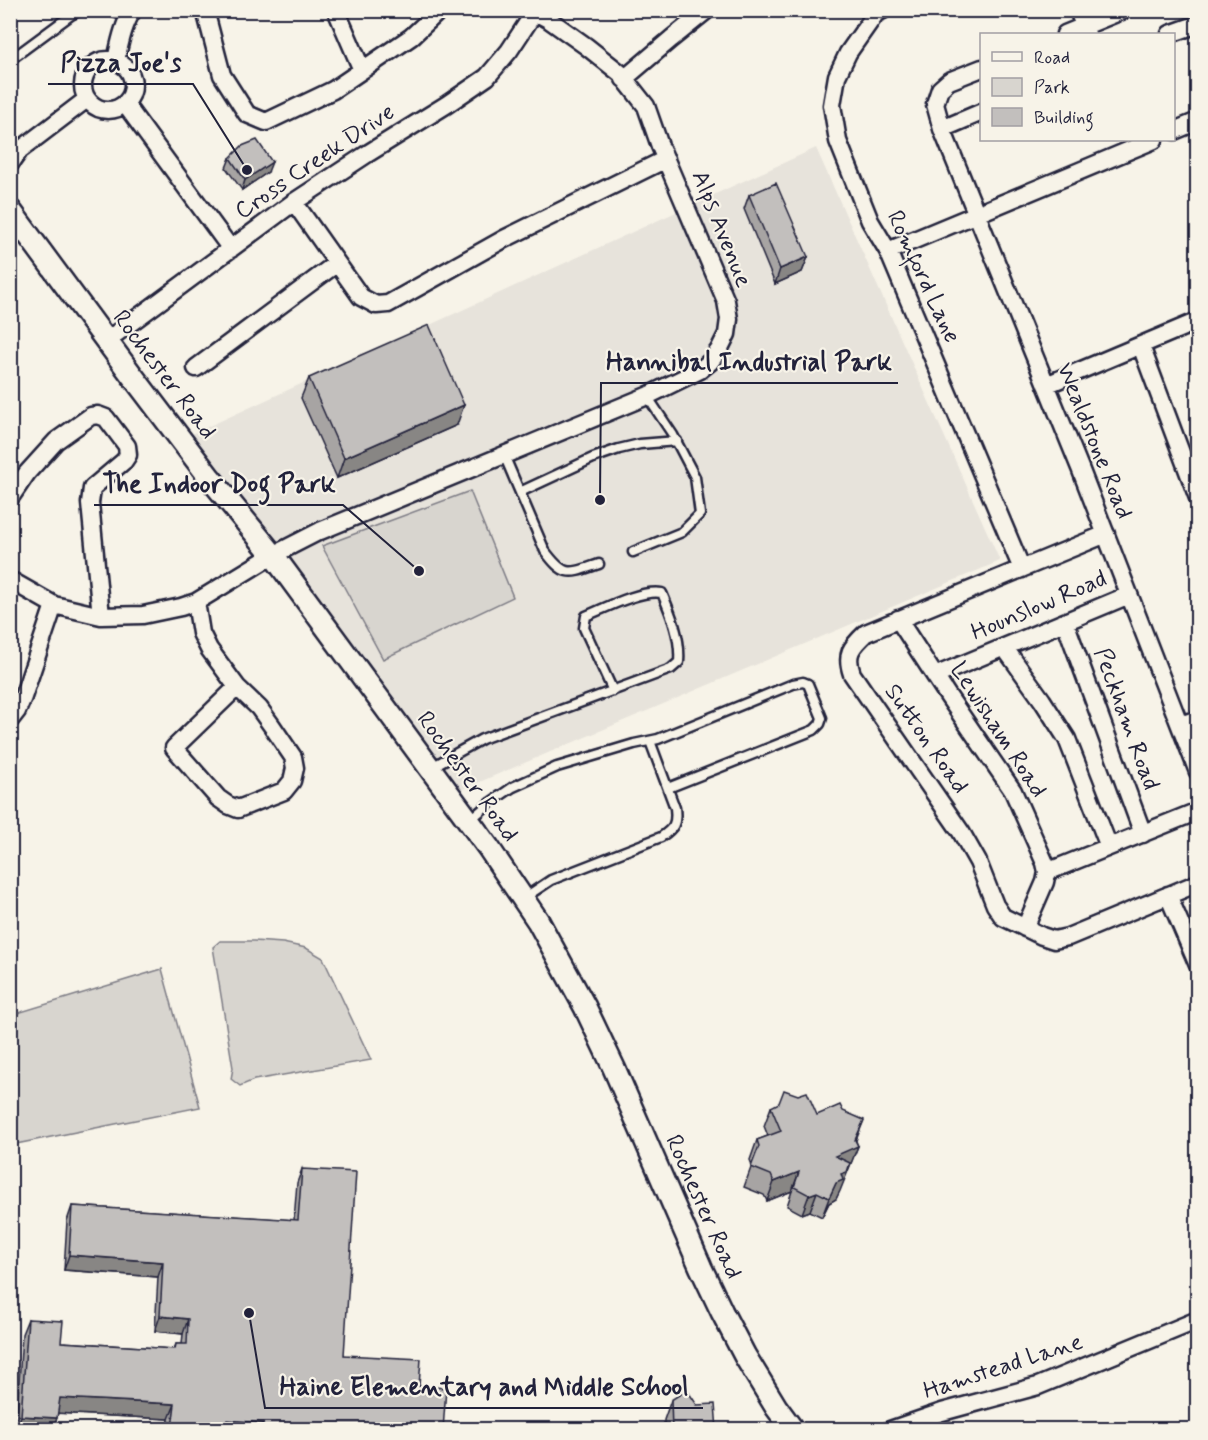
<svg xmlns="http://www.w3.org/2000/svg" width="1208" height="1440" viewBox="0 0 1208 1440" font-family="Mynerve,sans-serif">
<style>
.built{fill:#e7e3db}
.green{fill:#d8d5cf;stroke:#7d7c85;stroke-width:1.5}
.lines{fill:none;stroke-linecap:round;stroke-linejoin:round}
.service-casing{stroke:#22223b;stroke-width:13}
.minor-casing{stroke:#22223b;stroke-width:21}
.tertiary-casing{stroke:#22223b;stroke-width:26}
.service{stroke:#f7f3e8;stroke-width:8}
.minor{stroke:#f7f3e8;stroke-width:16}
.tertiary{stroke:#f7f3e8;stroke-width:21}
.wall{fill:#a7a4a3;stroke:#22223b;stroke-width:1.5}
.shaded-wall{fill:#888684;stroke:#22223b;stroke-width:1.5}
.building{fill:#c2bfbd;stroke:#22223b;stroke-width:1.5}
.labels{text-anchor:middle;dominant-baseline:central;stroke-width:4.5;stroke-linejoin:round;paint-order:stroke}
.street-label{font-size:24px;fill:#22223b;stroke:#f7f3e8}
.leader{fill:none;stroke:#22223b;stroke-width:2}
.callout-dot{fill:#22223b;stroke:#f7f3e8;stroke-width:2}
.callout-label{font-size:26px;text-anchor:middle;font-weight:bold;fill:#22223b;stroke:#f7f3e8;stroke-width:4.5;stroke-linejoin:round;paint-order:stroke}
</style>
<rect width="100%" height="100%" fill="#f7f3e8"/>
<filter id="ink" filterUnits="userSpaceOnUse"><feTurbulence type="fractalNoise" baseFrequency=".0167" numOctaves="2"/><feDisplacementMap in="SourceGraphic" scale="12" xChannelSelector="R" yChannelSelector="G"/><feConvolveMatrix kernelMatrix="1 2 1 2 8 2 1 2 1" color-interpolation-filters="sRGB"/></filter>
<g filter="url(#ink)">
<path class="built" d="M816 148 1000 561 449 795 181 439Z"/>
<path class="green" d="M470 491 513 597 383 659 322 546Z
M220 941H254L283 943 306 948 323 958 371 1060 254 1080 240 1086 231 1079 233 1068 213 947Z
M162 969 200 1107 11 1145V1015Z"/>
<g class="lines">
<g class="service-casing">
<path id="service" d="M107 10 129 17
M10 60 71 15 80 10
M504 455 545 551C565 578 569 574 599 564
M520 492 593 458 619 449 640 444 677 441
M633 552 682 532 700 514 695 477 673 435 647 396
M430 768 482 739 671 669 679 662C681 638 671 614 662 593 642 589 605 608 586 616L584 628 613 691
M469 821 491 802 513 787 557 767 634 744 658 739 793 684 803 682 808 684 822 718 820 724 814 730 668 788
M524 898 551 880 661 837C674 828 677 824 675 808L650 741"/>
</g>
<g class="minor-casing">
<path id="minor" d="M205 10 222 75 247 114 266 122 333 90 411 37 440 10
M336 10 362 70
M883 10 876 13 848 53 837 76 832 105 838 141 870 221 888 251 1022 569
M1078 10 1087 34
M1065 34 1124 10
M1170 34 1198 24
M116 60C120 43 123 25 133 10
M83 85a25 25 0 1 1 50 0a25 25 0 1 1-50 0Z
M982 68 949 81 940 89 935 104 942 129 1080 468 1198 772
M624 79 671 39 707 10
M125 104 231 249
M942 129 982 112
M1174 131 1198 121
M10 164 20 150 87 99
M294 202 361 297 376 305 388 304 504 239 666 159
M888 251 1154 140
M106 341 294 202 367 154 446 105 487 77 509 51 536 10
M1141 346 1198 498
M196 368 337 263
M1046 385 1198 321
M10 498 27 473 56 441 91 416 98 415 106 418 127 446 128 455 124 461 92 488 90 503 101 616
M1106 534 866 633C851 647 845 654 852 674L961 832 978 862 995 905 1003 917 1042 936 1054 940 1068 937 1198 883
M10 580 54 605 101 616 143 615 181 607 196 602 273 555 320 531 647 396 700 370 710 362 719 350 727 334 729 319 726 301 660 146 646 106 620 73 586 46 548 19 535 12
M196 602 201 633 209 649 237 687 259 708 272 726 293 757 295 768 292 781 284 791 238 809 228 805 218 798 174 748 237 687
M898 619 948 696 1013 791 1045 863 1047 872 1045 882 1025 928
M1065 622 1143 834
M1004 647 1042 700 1067 739 1109 847
M935 676 1129 595
M10 720 17 711 23 697 54 605
M1180 725 1198 719
M1047 872 1198 811
M1168 895 1198 965
M890 1430 942 1412 1038 1386 1198 1320"/>
</g>
<g class="tertiary-casing">
<path id="tertiary" d="M10 210 131 374 210 478 273 555 488 847 538 921 585 1007 614 1068 701 1268 722 1312 745 1356 776 1407 793 1430"/>
</g>
<use href="#service" class="service"/>
<use href="#minor" class="minor"/>
<use href="#tertiary" class="tertiary"/>
</g>
<path class="wall" d="M230 158 268 172 242 190 226 168Z
M749 195 808 257 802 272 775 284 744 209Z
M309 378 457 425 337 478 301 398Z
M771 1107 817 1115 856 1141 858 1146 836 1199 829 1203 822 1217 810 1211 802 1214 787 1206 792 1191 767 1201 764 1195 744 1187 752 1165 750 1160 757 1140 768 1136 764 1126Z
M302 1169 344 1355 419 1386 443 1430H168L169 1419 58 1413 53 1430H16L22 1334 28 1319 61 1342 174 1349 176 1344H182L183 1334 155 1331 158 1277 64 1270 67 1221 72 1206 294 1220 297 1183Z
M671 1400 697 1405 717 1430H664V1420Z"/>
<path class="shaded-wall" d="M272 162 268 172 242 190 245 180Z
M808 257 802 272 775 284 780 269Z
M464 405 457 425 337 478 344 458Z
M864 1120 853 1148 858 1146 840 1191 836 1199 829 1203 822 1217 829 1198 836 1183 841 1174 835 1156Z
M799 1172 792 1191 767 1201 774 1182Z
M817 1192 810 1211 802 1214 809 1195Z
M69 1255 163 1262 158 1277 64 1270Z
M160 1316 188 1319 183 1334 155 1331Z
M60 1398 175 1404 169 1419 54 1413Z
M21 1416 57 1418 53 1430H16Z
M227 1420 263 1423 260 1430H223Z"/>
<path class="building" d="M257 140 272 162 245 180 230 158 242 146Z
M776 183 808 257 780 269 749 195Z
M429 325 464 405 344 458 309 378Z
M784 1090 798 1095 807 1092 817 1115 840 1105 843 1111 864 1120 855 1140 858 1146 835 1156 850 1163 847 1172 841 1174 843 1180 836 1183 829 1198 817 1192 809 1195 794 1187 799 1172 774 1182 771 1175 751 1167 759 1146 757 1140 781 1131 771 1107 779 1103Z
M302 1169 356 1172 344 1355 421 1359 419 1386 446 1388 443 1430H263V1423L227 1420 225 1430 172 1428 175 1404 60 1398 57 1418 21 1416 28 1319 63 1321 61 1342 175 1349 176 1344H187L188 1319 160 1316 163 1262 69 1255 72 1206 298 1220Z
M687 1390 697 1405 715 1404 717 1430H672L671 1400Z"/>
</g>
<g class="labels">
<g class="street-label">
<text transform="translate(315 162) rotate(-34)">Cross Creek Drive</text>
<text transform="translate(721 229) rotate(68)">Alps Avenue</text>
<text transform="translate(923 277) rotate(65)">Romford Lane</text>
<text transform="translate(164 375) rotate(53)">Rochester Road</text>
<text transform="translate(1094 441) rotate(68)">Wealdstone Road</text>
<text transform="translate(1039 606) rotate(-23)">Hounslow Road</text>
<text transform="translate(1126 719) rotate(70)">Peckham Road</text>
<text transform="translate(998 730) rotate(57)">Lewisham Road</text>
<text transform="translate(926 739) rotate(55)">Sutton Road</text>
<text transform="translate(467 777) rotate(54)">Rochester Road</text>
<text transform="translate(703 1207) rotate(66)">Rochester Road</text>
<text transform="translate(1003 1367) rotate(-18)">Hamstead Lane</text>
</g>
</g>
<path class="leader" d="M247 170L193 84H48M600 500L601 383H898M419 571L343 505H94M249 1313L265 1408H703"/>
<g class="callout-dot">
<circle cx="247" cy="170" r="6"/>
<circle cx="600" cy="500" r="6"/>
<circle cx="419" cy="571" r="6"/>
<circle cx="249" cy="1313" r="6"/>
</g>
<g class="callout-label">
<text x="121" y="71">Pizza Joe's</text>
<text x="749" y="370">Hannibal Industrial Park</text>
<text x="219" y="492">The Indoor Dog Park</text>
<text x="484" y="1395">Haine Elementary and Middle School</text>
</g>
<rect width="1208" height="1440" fill="none" stroke="#f7f3e8" stroke-width="36"/>
<rect x="18" y="18" width="1172" height="1404" fill="none" stroke="#22223b" stroke-width="2" filter="url(#ink)"/>
<rect x="980" y="33" width="195" height="108" fill="#f7f3e8" stroke="#a29fa3" stroke-width="1.5"/>
<rect x="992" y="52" width="30" height="9" fill="#f7f3e8" stroke="#a29fa3" stroke-width="1.5"/>
<text x="1034" y="63" font-size="18" fill="#22223b">Road</text>
<rect x="992" y="78" width="30" height="18" fill="#d8d5cf" stroke="#a29fa3" stroke-width="1.5"/>
<text x="1034" y="93" font-size="18" fill="#22223b">Park</text>
<rect x="992" y="108" width="30" height="18" fill="#c2bfbd" stroke="#a29fa3" stroke-width="1.5"/>
<text x="1034" y="123" font-size="18" fill="#22223b">Building</text>
</svg>
